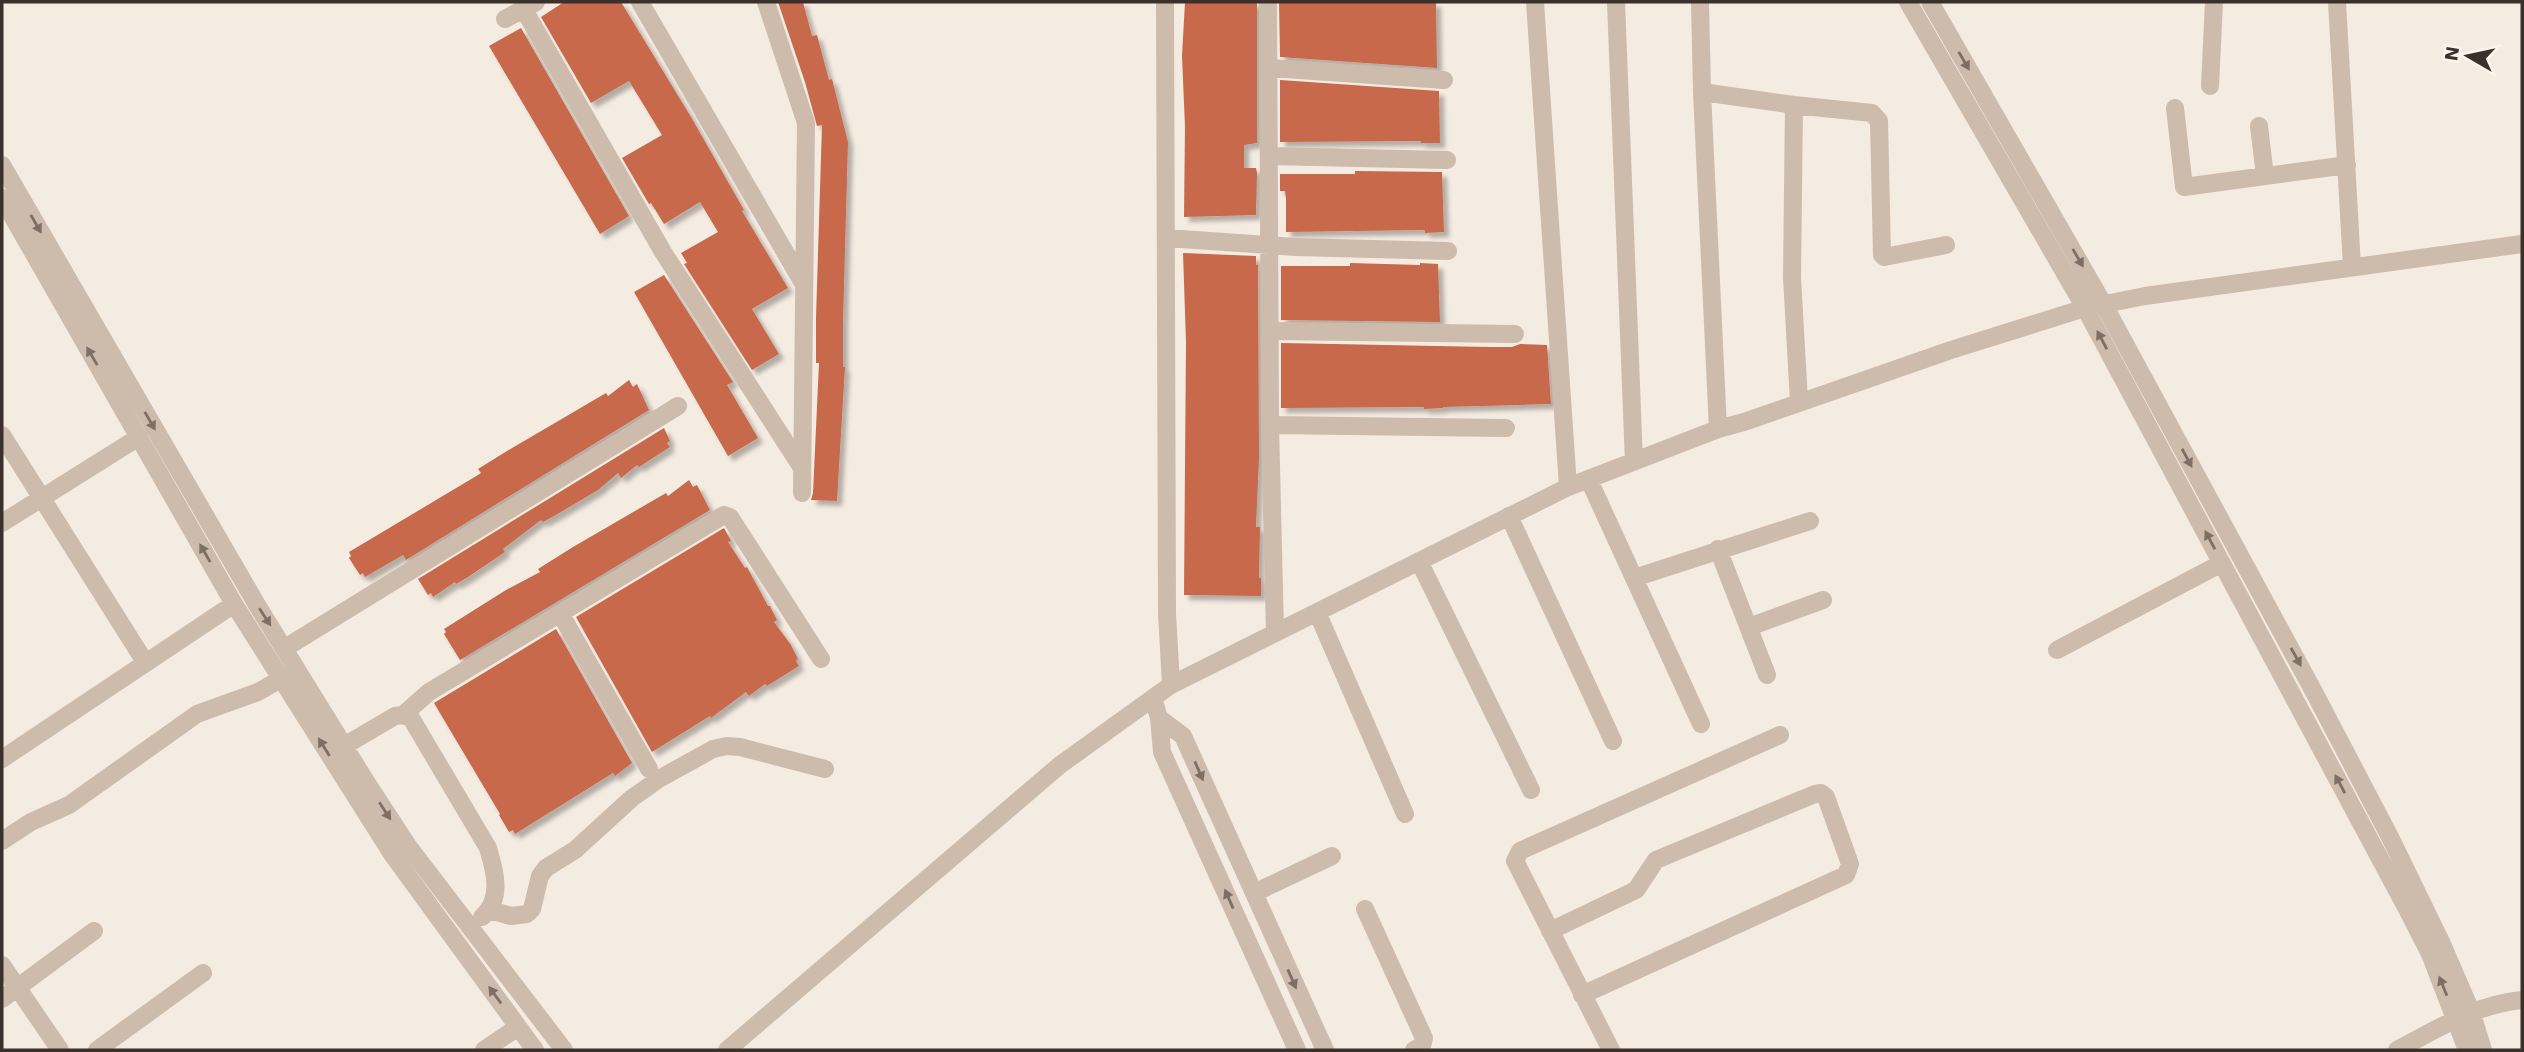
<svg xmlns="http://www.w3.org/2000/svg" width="2524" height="1052" viewBox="0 0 2524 1052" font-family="'Work Sans',sans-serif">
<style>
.building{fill:#c8694b;filter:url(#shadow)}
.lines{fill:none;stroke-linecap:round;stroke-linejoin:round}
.minor{stroke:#cdbbac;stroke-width:18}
.oneway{fill:#7d6f65}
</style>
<defs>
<filter id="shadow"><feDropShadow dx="5" dy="5" stdDeviation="2" flood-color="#0004"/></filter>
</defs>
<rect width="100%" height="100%" fill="#f4ebe1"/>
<path class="building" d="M564 2H621L691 117 744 210 742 211 788 288 752 309 779 354 752 370 684 264 687 263 681 253 718 232 700 202 664 224 651 203 649 204 622 158 662 135 629 81 591 103 541 17Z
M778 2H803L812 36 817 35 829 80 832 79 848 142 843 322V367H845L837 501 811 500 813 493 819 363H816V318L822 125 817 126 805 82Z
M1185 2H1257V143L1244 145V168H1256L1257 173 1256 215 1184 217 1185 127 1182 56Z
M1279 2H1436L1437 68 1280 57Z
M521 28 629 216 600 234 489 46Z
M1280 80 1439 91 1440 143H1421V141L1280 142Z
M1355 171 1442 172 1444 232 1425 233V230L1286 232V198L1285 191H1280V174H1355Z
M1183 253 1256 256V265H1258L1259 458 1256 527H1260L1259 578H1261V596L1184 595 1186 342Z
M1350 263 1420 265V263L1438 264 1440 322 1281 320V266H1350Z
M664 275 733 382 727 385 758 438 728 456 634 292Z
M1281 343 1489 347H1512L1520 344 1547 345 1551 404 1443 407V408L1424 409V407L1281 408Z
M629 380 633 387 637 384 649 410 406 560 403 555 365 577 363 573 360 575 349 558 351 556 349 552 478 475 481 473 478 469 507 451 606 393 608 396Z
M664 428 670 441 667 443 670 447 639 467 637 465 621 478 618 473 598 490 556 515 543 522 541 520 503 549 505 552 468 577 456 584 455 582 433 597 431 593 428 595 418 579Z
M689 480 693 487 697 485 710 510 460 660 444 634 446 632 444 629 506 590 540 572 538 569 573 547 666 493 668 496Z
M724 528 731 541 728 542 745 568 747 567 768 606H770L777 620 774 622 791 645 798 659 796 661 799 666 767 686 765 684 749 696 746 692 711 718 710 716 652 752 576 617Z
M556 629 632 763 615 776 613 773 515 834 513 830 509 832 499 815 500 814 434 703Z"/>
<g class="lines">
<path class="minor" d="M640 2 803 283
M766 2 806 123 802 493
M1165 2 1167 613 1171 685
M1268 2 1270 425 1275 633
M1535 2 1568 487
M1616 2 1634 462
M1700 2 1702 92 1718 429
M1908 2 2085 308 2407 909 2430 954 2467 1050
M1930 2 2104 305 2314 692 2390 837 2442 944 2471 1011 2483 1050
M2337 2 2352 267
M523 8 663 252 802 468
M505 19 536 2
M1269 68 1444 80
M2210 86 2214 2
M1702 92 1794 105 1792 277 1799 402
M1794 105 1872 113 1879 121 1882 255 1884 257 1946 245
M2175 108 2184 187 2347 165
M2259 126 2265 176
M1269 156 1447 160
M2 165 257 605 365 780 408 846 564 1050
M2 198 234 604 392 854 535 1050
M1166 238 1296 247 1448 251
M1270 331 1515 334
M1270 425 1506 428
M2 435 145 662
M1589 480 1701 724
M1509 516 1613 741
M2 523 139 437
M1718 549 1767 675
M1419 561 1531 790
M1634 578 1810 521
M1317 612 1405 814
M560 613 649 769
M1749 627 1823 600
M285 648 678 406
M2057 650 2222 563
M1153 698 1159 718 1162 752 1297 1050
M403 715 429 692 724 515 730 517 821 659
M1159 718 1183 736 1325 1050
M344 746 395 716 403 715 411 718 488 848C495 871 503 899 482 917
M2 759 234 604
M2 841 31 822 69 805 197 714 258 692 291 673
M1254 893 1332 856
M1365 909 1424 1038 1422 1046 1414 1050
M490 910 511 916 527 914 532 909 540 876 546 868 575 850 632 798 659 779 713 749 727 746 740 747 825 769
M1550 931 1636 890 1656 860 1815 794 1821 793 1826 797 1850 864 1846 875 1582 995
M2 965 60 1050
M2 999 94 931
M97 1050 203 973
M484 1050 518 1027
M727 1050 1060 765 1171 685 1568 487 1718 429 1744 422 1951 350 2085 308 2145 296 2522 244
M1611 1050 1515 861 1520 851 1780 735
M2397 1050C2439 1028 2474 1005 2522 1000"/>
</g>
<defs><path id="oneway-solid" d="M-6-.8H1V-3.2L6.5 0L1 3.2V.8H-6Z" transform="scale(1.75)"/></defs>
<g class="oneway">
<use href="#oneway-solid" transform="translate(1964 61) rotate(60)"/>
<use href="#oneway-solid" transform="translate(36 224) rotate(60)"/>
<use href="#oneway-solid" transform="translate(2078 258) rotate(60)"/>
<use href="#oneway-solid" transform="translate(2102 340) rotate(-118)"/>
<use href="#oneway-solid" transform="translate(92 356) rotate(-120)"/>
<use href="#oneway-solid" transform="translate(150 421) rotate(60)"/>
<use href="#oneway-solid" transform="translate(2187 458) rotate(62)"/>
<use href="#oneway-solid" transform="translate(2210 540) rotate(-118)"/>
<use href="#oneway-solid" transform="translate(205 553) rotate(-120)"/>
<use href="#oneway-solid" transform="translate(265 617) rotate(57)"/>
<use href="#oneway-solid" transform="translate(2296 657) rotate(61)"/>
<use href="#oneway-solid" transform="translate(324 747) rotate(-122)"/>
<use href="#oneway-solid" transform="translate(1199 771) rotate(66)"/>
<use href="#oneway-solid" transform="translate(2340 784) rotate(-118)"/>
<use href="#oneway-solid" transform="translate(385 811) rotate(57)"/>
<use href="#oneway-solid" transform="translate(1229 899) rotate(-114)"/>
<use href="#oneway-solid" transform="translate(1292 979) rotate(66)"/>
<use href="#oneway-solid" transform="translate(2443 986) rotate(-112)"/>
<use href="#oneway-solid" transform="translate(495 995) rotate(-126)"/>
</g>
<rect width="2524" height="1052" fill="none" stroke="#3b302b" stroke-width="7"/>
<g transform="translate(2468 56) rotate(279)" stroke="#fbf5ee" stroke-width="5" paint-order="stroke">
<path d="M0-5L12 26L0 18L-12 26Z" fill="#3b302b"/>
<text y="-10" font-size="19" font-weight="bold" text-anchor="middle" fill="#3b302b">N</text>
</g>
</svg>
